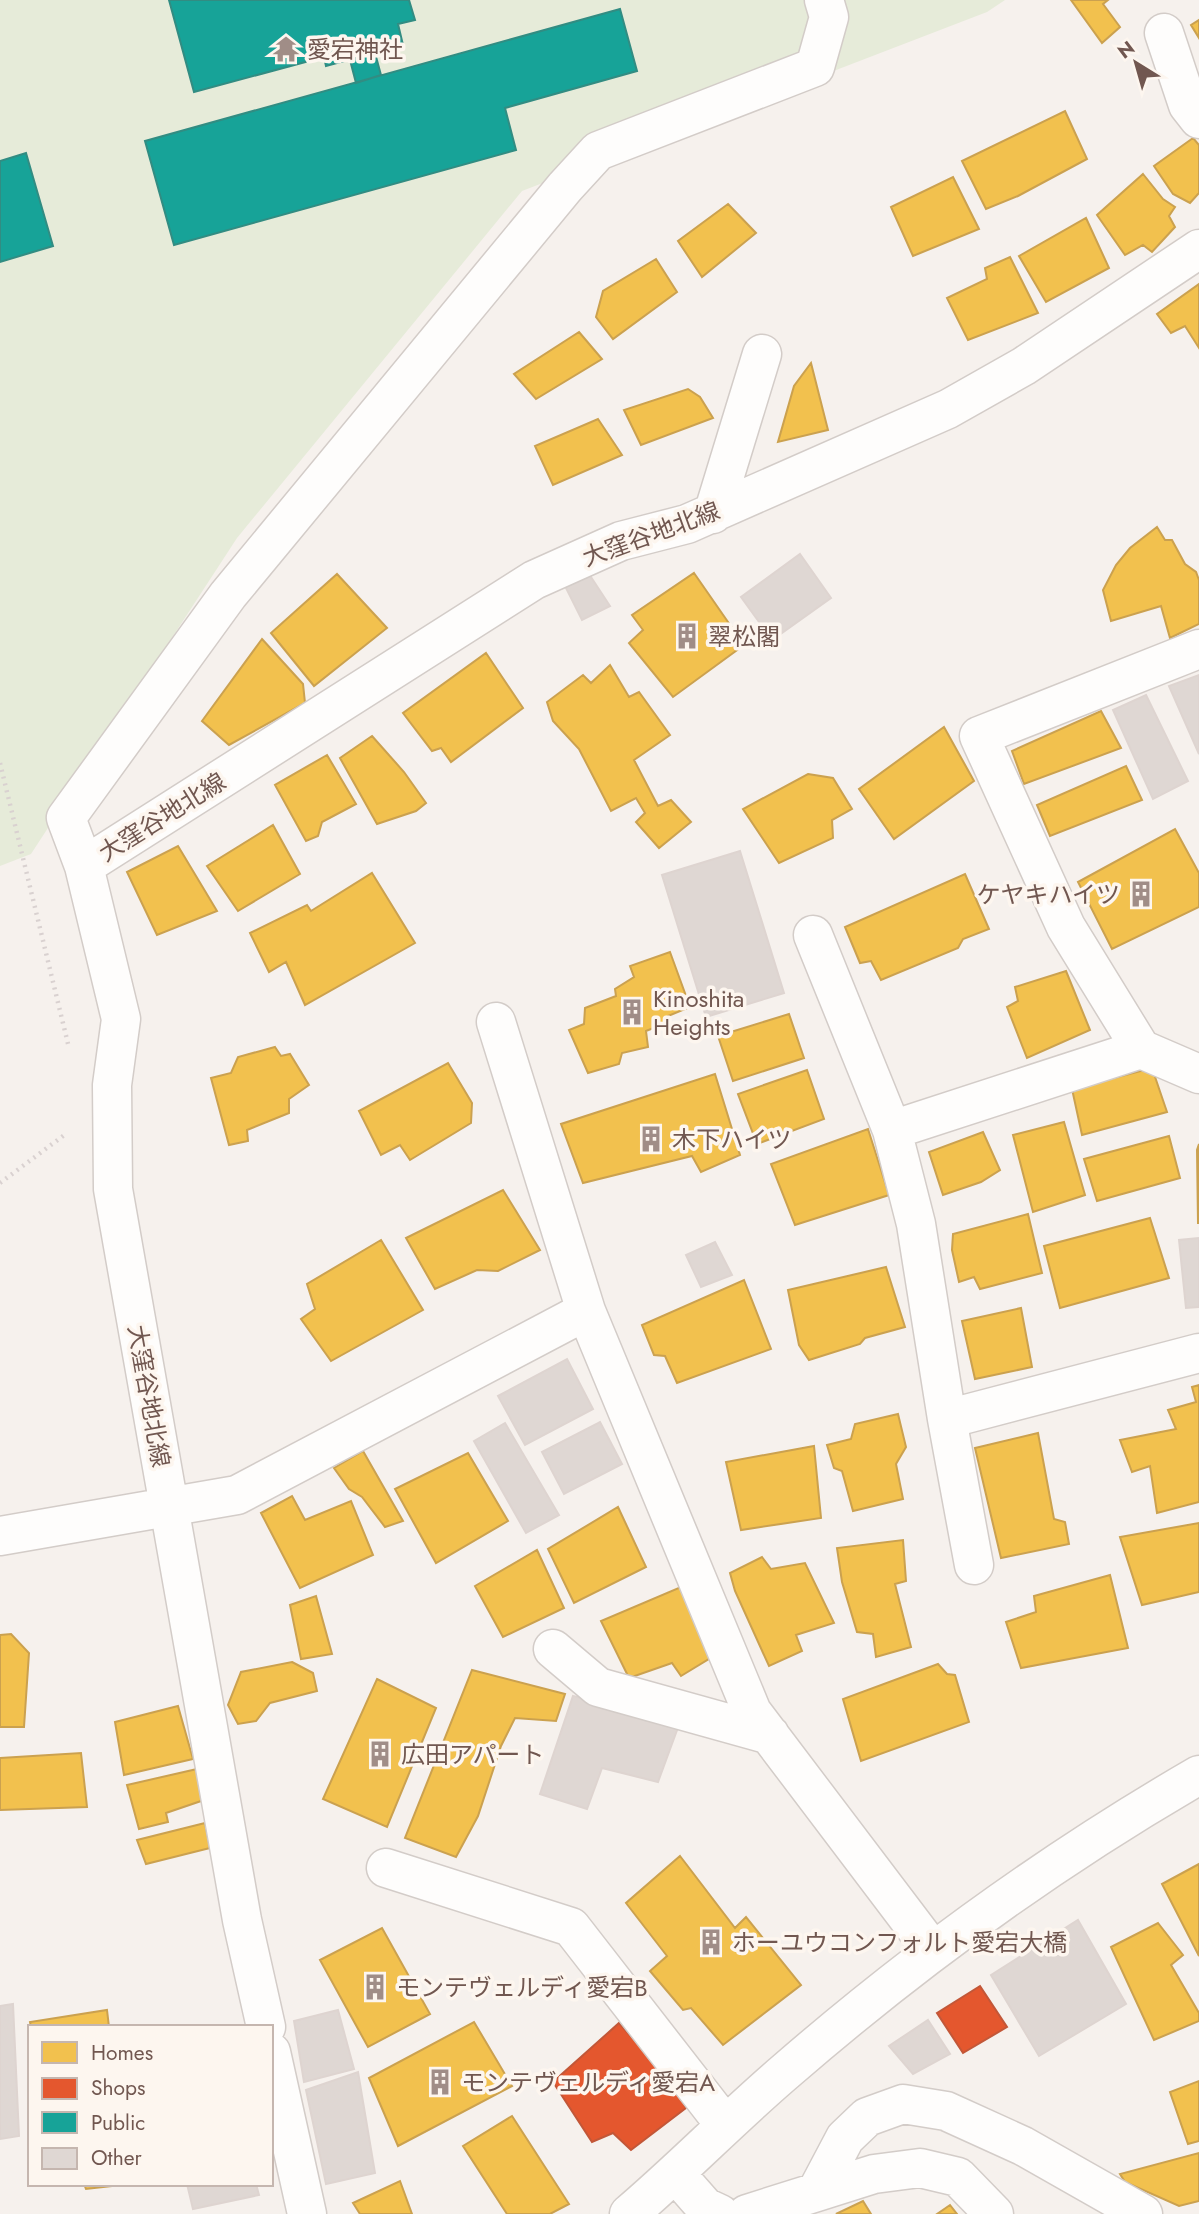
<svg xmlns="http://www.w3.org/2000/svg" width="1199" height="2214" viewBox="0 0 1199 2214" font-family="Jost,'Noto Sans JP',sans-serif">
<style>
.green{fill:#e6ebd9}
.homes{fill:#f2c14e;stroke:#cba14f;stroke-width:2}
.shops{fill:#e4572e;stroke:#c25738;stroke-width:2}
.public{fill:#17a398;stroke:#328c82;stroke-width:2}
.building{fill:#dfd7d3;stroke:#ded4d0;stroke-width:2}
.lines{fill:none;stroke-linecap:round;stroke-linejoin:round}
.minor-casing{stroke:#d3ccc8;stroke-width:41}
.path{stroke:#d9d1d0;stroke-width:4.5;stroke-dasharray:2 5;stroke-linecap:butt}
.minor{stroke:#fefdfc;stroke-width:38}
.labels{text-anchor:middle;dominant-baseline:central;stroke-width:7;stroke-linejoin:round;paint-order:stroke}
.poi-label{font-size:24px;fill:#715750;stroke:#fdf6ef;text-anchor:start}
.street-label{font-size:24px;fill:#715750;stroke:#fdf6ef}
</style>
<rect width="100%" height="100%" fill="#f6f1ed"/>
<path class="green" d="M0 0H1005L987 12 522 191 237 538 31 854 0 866Z"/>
<path class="homes" d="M1071 0H1108L1103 4 1120 27 1102 43Z
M1199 20V38L1191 25Z
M1065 111 1087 159 1018 196 986 209 962 161Z
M1193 138 1199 145V193L1190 203 1173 194 1154 166Z
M1143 174 1163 199 1175 207 1169 216 1175 227 1152 252 1143 245 1125 255 1097 215Z
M953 177 979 229 913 256 891 207Z
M728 204 756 233 702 277 678 241Z
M1086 218 1109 268 1046 302 1019 256Z
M1010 257 1038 313 968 340 947 298 987 279 985 268Z
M656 259 677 292 613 339 596 317 603 291Z
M1199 284V348L1185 326 1171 333 1157 314Z
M579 332 602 359 536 399 514 374Z
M811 363 828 430 778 442 794 386Z
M688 389 700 397 713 418 641 445 624 410Z
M598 419 622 455 553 485 535 446Z
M1157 527 1165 540H1172L1185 564 1196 572 1199 580V624L1170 638 1161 606 1111 621 1103 590 1116 565 1130 548Z
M694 573 744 645 673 697 629 643 643 630 632 615Z
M337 574 387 628 314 686 271 633Z
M262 639 303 684 305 703 229 745 202 721Z
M486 653 523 708 451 762 441 748 432 751 403 713Z
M610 665 629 697 639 692 670 735 634 760 658 806 671 800 691 822 659 848 636 822 645 813 636 798 611 811 579 749 553 721 547 702 583 675 591 683Z
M1101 711 1121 748 1024 784 1012 751Z
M944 727 974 781 894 839 859 789Z
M372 736 404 772 426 803 416 811 377 824 340 758Z
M327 755 356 804 322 822 318 836 306 841 275 785Z
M1126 766 1142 800 1050 836 1037 805Z
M808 774 833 778 852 809 832 820 833 838 779 863 743 809Z
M273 825 300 874 238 911 207 866Z
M1175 829 1199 873V907L1112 949 1078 882Z
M178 846 217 911 157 935 127 872Z
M372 873 415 943 305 1005 286 962 269 972 250 933 307 905 311 911Z
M965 874 989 929 963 939 958 948 881 980 871 961 860 963 845 927Z
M670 952 690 1007 668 1016 666 1023 646 1031 648 1047 622 1053 619 1064 588 1073 569 1030 584 1024 585 1008 616 996 615 989 634 977 630 966Z
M1066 971 1090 1030 1027 1058 1007 1007 1018 1001 1015 987Z
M789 1014 804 1058 733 1081 718 1036Z
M275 1047 281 1056 290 1054 309 1085 289 1099V1113L247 1130 248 1141 229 1145 211 1078 231 1073 238 1057Z
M448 1063 472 1103 471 1123 410 1160 400 1145 381 1155 359 1111Z
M1152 1068 1167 1112 1082 1135 1072 1089Z
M807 1070 824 1119 757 1144 738 1094Z
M715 1074 740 1155 701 1172 692 1156 583 1183 561 1124Z
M1064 1122 1085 1195 1033 1212 1013 1135Z
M868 1129 889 1195 795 1225 771 1164Z
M983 1132 1000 1170 981 1182 943 1195 929 1152Z
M1169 1136 1180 1178 1097 1201 1084 1159Z
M1199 1144V1223H1198L1197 1150Z
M503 1190 540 1250 498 1271 477 1270 435 1289 406 1238Z
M1028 1214 1042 1273 980 1289 974 1277 959 1282 952 1250 953 1234Z
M1150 1218 1169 1278 1060 1308 1044 1246Z
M381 1240 423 1310 331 1361 301 1319 315 1309 307 1284Z
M886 1267 905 1327 865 1338 860 1344 809 1360 799 1345 788 1290Z
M744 1280 771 1349 677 1383 665 1356 654 1355 642 1325Z
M1021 1308 1032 1367 975 1379 962 1321Z
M1199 1385V1502L1157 1513 1150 1466 1132 1472 1120 1440 1176 1429 1168 1410 1196 1402 1192 1387Z
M898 1414 906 1447 896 1464 903 1499 853 1511 842 1471 834 1468 827 1445 851 1439 855 1424Z
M1038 1433 1054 1519 1065 1522 1069 1544 1001 1558 975 1448Z
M814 1446 821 1518 741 1530 726 1462Z
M363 1451 403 1521 385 1527 362 1497 349 1489 334 1468Z
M468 1453 508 1521 436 1563 395 1489Z
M292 1496 305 1520 351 1501 373 1555 300 1588 261 1513Z
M618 1507 646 1567 574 1603 548 1549Z
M1199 1523V1592L1142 1605 1120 1537Z
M903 1540 906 1581 895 1584 911 1647 876 1657 873 1634 857 1632 842 1582 837 1548Z
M537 1550 564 1608 503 1637 475 1586Z
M762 1557 771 1569 805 1563 834 1623 796 1635 802 1651 769 1666 735 1591 730 1573Z
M1110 1575 1128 1648 1021 1668 1006 1622 1036 1612 1034 1596Z
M681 1587 712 1657 681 1676 672 1663 629 1678 601 1621Z
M316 1596 332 1654 301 1659 290 1605Z
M11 1634 29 1653 24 1727H0V1635Z
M292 1662 313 1673 317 1691 270 1703 256 1721 238 1724 228 1705 241 1672Z
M938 1664 947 1674 955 1675 969 1722 861 1761 843 1699Z
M472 1670 565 1694 556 1721 515 1718 501 1746 478 1816 456 1857 405 1838Z
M377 1679 436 1708 387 1827 323 1799Z
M178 1706 193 1759 124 1775 115 1722Z
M81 1753 87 1807 0 1810V1758Z
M197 1769 204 1800 166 1813 168 1822 139 1829 127 1785Z
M205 1823 210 1848 146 1864 137 1840Z
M680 1856 735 1928 746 1917 801 1985 723 2045 691 2008 683 2010 650 1971 667 1956 626 1903Z
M1199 1864V1956L1162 1884Z
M1158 1923 1183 1955 1171 1965 1199 2013V2021L1154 2040 1111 1947Z
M382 1928 430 2014 368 2047 320 1960Z
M107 2010 109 2027H31L30 2022Z
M474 2022 512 2086 398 2146 369 2078Z
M1199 2081V2141L1188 2144 1170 2092Z
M512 2116 569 2204 550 2214H507L463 2146Z
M1199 2153V2201L1179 2206 1125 2182 1120 2174Z
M400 2181 412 2214H360L353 2203Z
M84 2184H130L86 2189Z
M863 2201 871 2214H836Z
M950 2205 957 2214H937Z"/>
<path class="shops" d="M980 1986 1007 2027 963 2053 937 2013Z
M619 2023 675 2086 686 2108 631 2150 613 2133 592 2142 553 2082Z"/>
<path class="public" d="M169 0H409L415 20 398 24 403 45 326 66 324 57 194 92Z
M620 9 637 71 505 108 516 150 174 245 145 141Z
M375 53 381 75 356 83 350 60Z
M26 153 53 246 0 262V161Z"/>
<path class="building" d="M800 554 831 598 772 640 741 597Z
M589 574 610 606 582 620 565 586Z
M1199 675V754L1169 686Z
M1146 695 1188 781 1153 799 1113 710Z
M740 851 784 993 706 1017 662 875Z
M1199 1238V1307L1186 1308 1179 1240Z
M715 1242 732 1275 701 1287 686 1255Z
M567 1359 593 1409 525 1445 498 1396Z
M600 1422 622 1464 564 1494 542 1452Z
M505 1423 559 1515 526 1533 474 1441Z
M573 1696 680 1722 658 1782 602 1768 587 1809 540 1794Z
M1078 1920 1126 2004 1039 2056 991 1975Z
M13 2004 19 2136 0 2139V2006Z
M338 2010 354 2069 304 2082 294 2021Z
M928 2020 950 2054 913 2074 889 2046Z
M358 2072 375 2173 326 2184 306 2090Z
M187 2184H256L259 2195 193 2209Z"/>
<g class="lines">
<g class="minor-casing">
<path id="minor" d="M1164 33 1188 105 1199 119
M713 514 762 354
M84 866 66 818 228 595 565 187 598 151 815 67 829 17 824 0
M813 935 892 1130 916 1224 947 1419 974 1565
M496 1022 586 1311 752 1712 933 1951
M1141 1049 1199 1074
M892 1130 1141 1049 1066 927 979 736 1199 649
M947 1419 1199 1353
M0 1536 237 1495 586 1311
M553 1649 598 1687 770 1735
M386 1868 571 1927 725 2125
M266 2027 242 1920 113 1189 112 1085 121 1019 84 866 534 580 621 541 687 524 948 409 1024 366 1199 249
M271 2052 307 2214
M676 2174 705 2207 720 2214
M817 2191 845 2138 867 2117 903 2104 946 2111 1023 2146 1143 2214
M629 2214C683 2168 732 2117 786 2071 914 1960 1052 1860 1199 1775
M747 2214 874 2174 920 2168 958 2177 994 2214"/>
</g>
<path class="path" d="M0 763 69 1048
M0 1183 67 1133"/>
<use href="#minor" class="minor"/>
</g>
<defs>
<g id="temple-bare" transform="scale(2.1)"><path d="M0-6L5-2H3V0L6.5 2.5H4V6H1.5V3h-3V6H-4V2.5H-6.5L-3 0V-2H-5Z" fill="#a08d87" stroke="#fdf6ef" stroke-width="2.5" paint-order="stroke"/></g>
<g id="building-bare" transform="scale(2.1)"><path d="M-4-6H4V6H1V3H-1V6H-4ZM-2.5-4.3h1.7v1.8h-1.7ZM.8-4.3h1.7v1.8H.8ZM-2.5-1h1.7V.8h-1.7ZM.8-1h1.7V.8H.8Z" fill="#a08d87" stroke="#fdf6ef" stroke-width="2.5" paint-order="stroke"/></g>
</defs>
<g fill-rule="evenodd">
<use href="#temple-bare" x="286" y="49"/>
<use href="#building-bare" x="687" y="636"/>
<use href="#building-bare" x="1141" y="894"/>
<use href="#building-bare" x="632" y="1012"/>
<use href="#building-bare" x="651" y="1139"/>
<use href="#building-bare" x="380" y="1754"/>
<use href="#building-bare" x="711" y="1942"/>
<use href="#building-bare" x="375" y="1987"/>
<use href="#building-bare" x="440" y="2082"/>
</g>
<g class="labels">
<g class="poi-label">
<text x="307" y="49">愛宕神社</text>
<text x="708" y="636">翠松閣</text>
<text x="1120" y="894" text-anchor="end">ケヤキハイツ</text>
<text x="653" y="998">Kinoshita<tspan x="653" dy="28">Heights</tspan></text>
<text x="672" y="1139">木下ハイツ</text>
<text x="401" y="1754">広田アパート</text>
<text x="732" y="1942">ホーユウコンフォルト愛宕大橋</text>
<text x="396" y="1987">モンテヴェルディ愛宕B</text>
<text x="461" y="2082">モンテヴェルディ愛宕A</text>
</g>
<g class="street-label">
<text transform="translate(651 534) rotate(-20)">大窪谷地北線</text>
<text transform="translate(162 817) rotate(-32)">大窪谷地北線</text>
<text transform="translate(149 1396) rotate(80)">大窪谷地北線</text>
</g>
</g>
<rect x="28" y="2025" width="245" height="161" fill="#fdf6ef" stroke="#c5b6af" stroke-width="2"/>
<rect x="42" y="2042" width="35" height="21" fill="#f2c14e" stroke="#c5b6af" stroke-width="2"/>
<text x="91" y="2060" font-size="21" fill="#715750">Homes</text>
<rect x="42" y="2078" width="35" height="21" fill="#e4572e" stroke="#c5b6af" stroke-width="2"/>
<text x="91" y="2095" font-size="21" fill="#715750">Shops</text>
<rect x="42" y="2112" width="35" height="21" fill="#17a398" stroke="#c5b6af" stroke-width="2"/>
<text x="91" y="2130" font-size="21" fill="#715750">Public</text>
<rect x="42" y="2148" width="35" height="21" fill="#dfd7d3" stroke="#c5b6af" stroke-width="2"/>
<text x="91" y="2165" font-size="21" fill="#715750">Other</text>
<g transform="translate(1136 63) rotate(323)" stroke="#fdf6ef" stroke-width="5" paint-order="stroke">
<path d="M0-5L12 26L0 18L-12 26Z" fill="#715750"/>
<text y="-10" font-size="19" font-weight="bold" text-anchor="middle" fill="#715750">N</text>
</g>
</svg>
